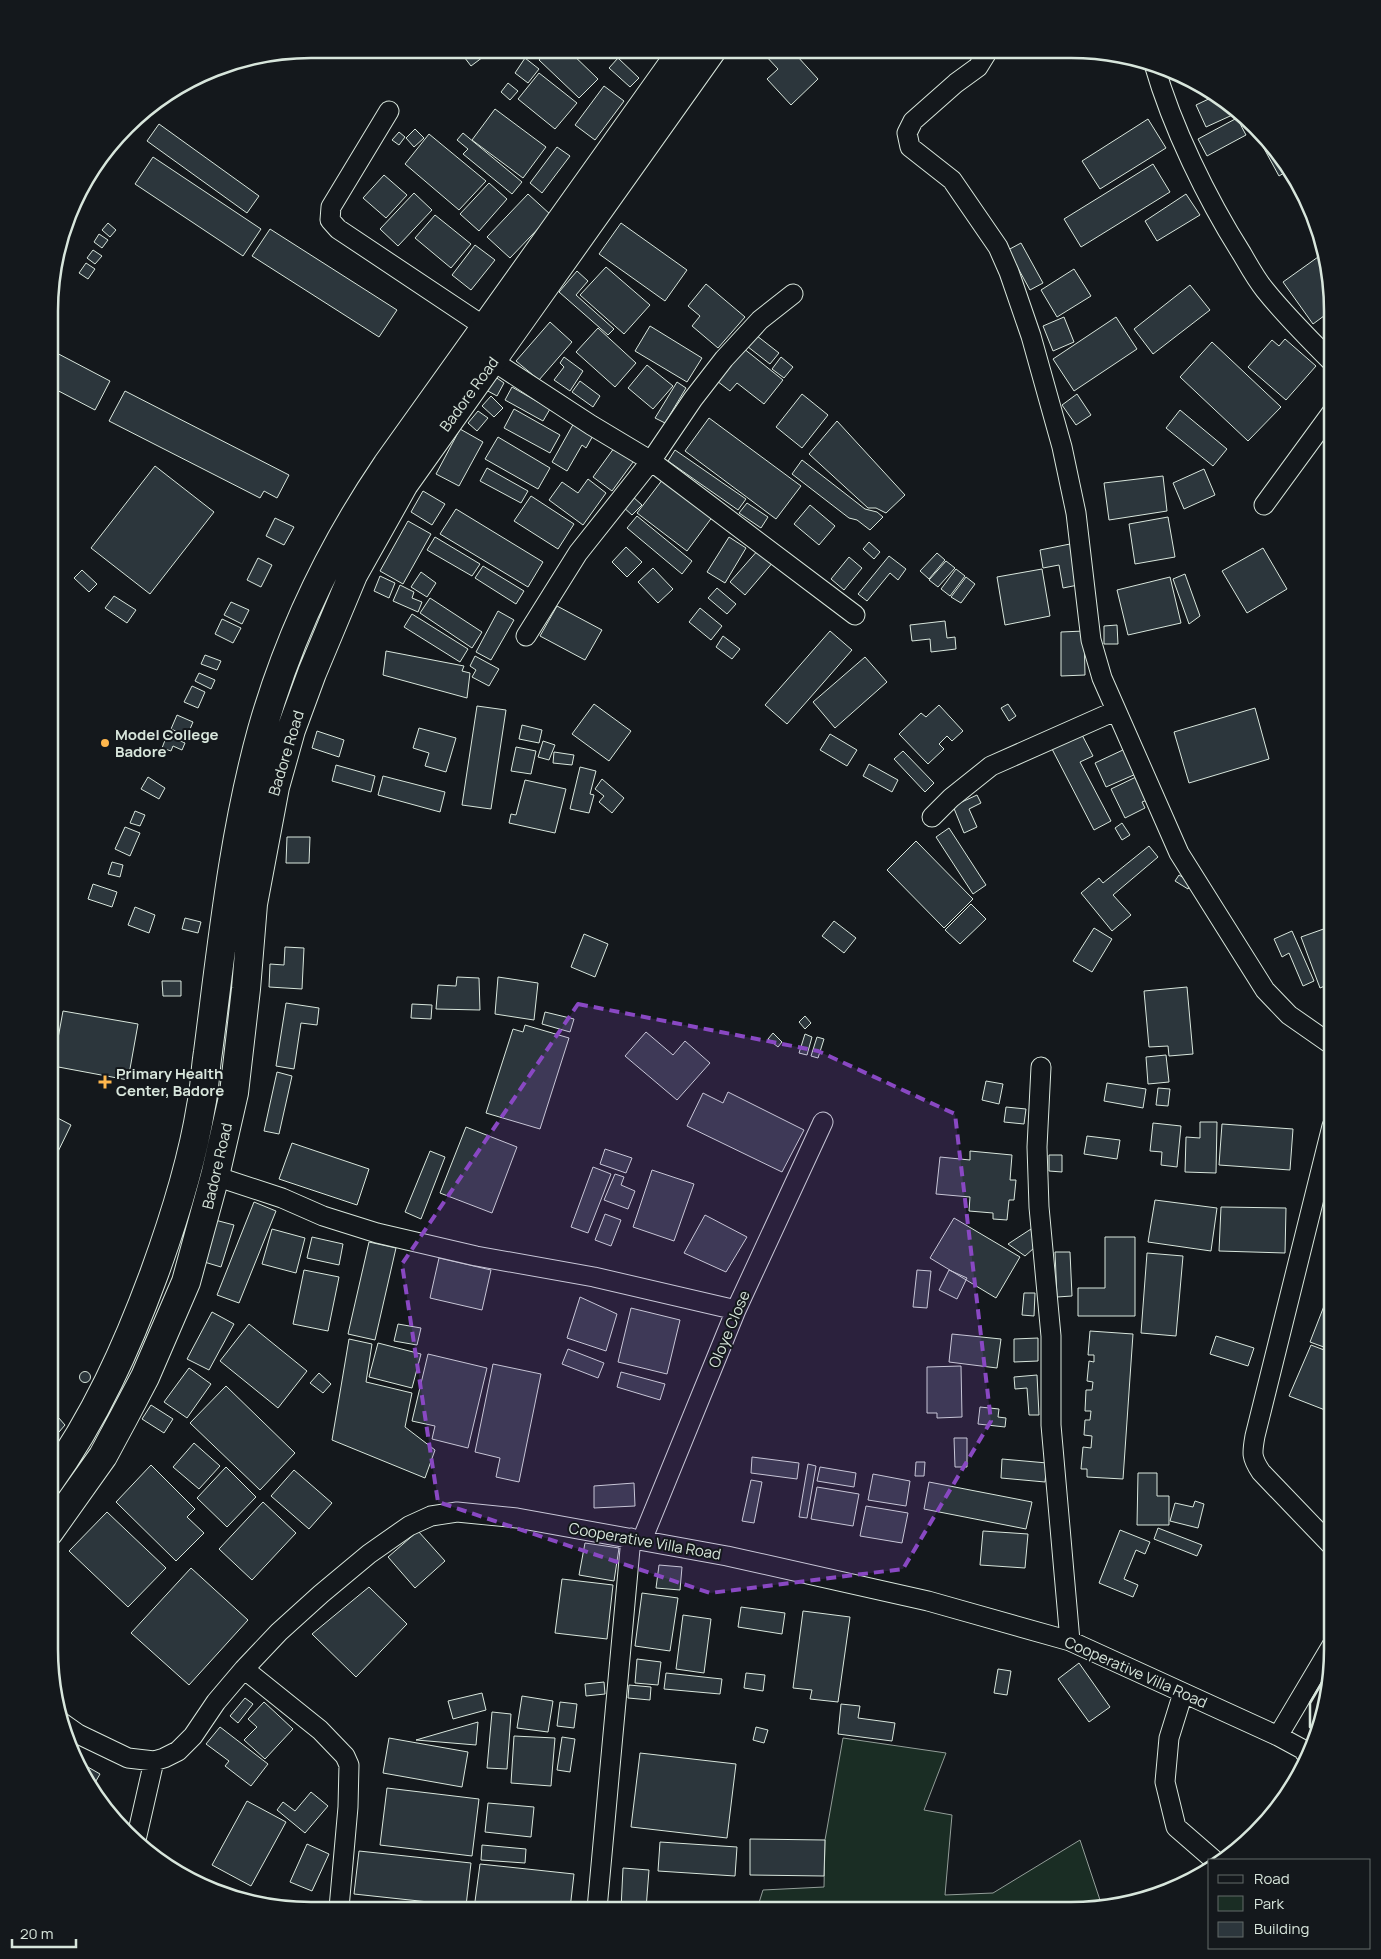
<svg xmlns="http://www.w3.org/2000/svg" width="1381" height="1959" viewBox="0 0 1381 1959" font-family="Manrope,sans-serif">
<style>
.green{fill:#1a2d24;stroke:#939e99}
.building{fill:#2c363c;stroke:#d8e6dc}
.lines{fill:none;stroke-linecap:round;stroke-linejoin:round}
.minor-casing{stroke:#d8e6dc;stroke-width:21}
.secondary-casing{stroke:#d8e6dc;stroke-width:30}
.minor{stroke:#14181c;stroke-width:19}
.secondary{stroke:#14181c;stroke-width:28}
.wall{stroke:#d8e6dc;stroke-width:2.5}
.marked{fill:#8948c3;fill-opacity:0.2;stroke:#8948c3;stroke-width:4;stroke-dasharray:10 6;stroke-linejoin:round}
.poi-dot{fill:#ffb74d;stroke:#14181c;stroke-width:2}
.labels{text-anchor:middle;dominant-baseline:central;stroke-width:4;stroke-linejoin:round;paint-order:stroke}
.street-label{font-size:15px;fill:#d8e6dc;stroke:#14181c}
.poi-label{font-size:15px;font-weight:bold;fill:#d8e6dc;stroke:#14181c;text-anchor:start}
.rim{fill:none;stroke:#d8e6dc;stroke-width:2.5}
</style>
<rect width="100%" height="100%" fill="#14181c"/>
<path class="green" d="M843 1738 946 1753 924 1810 952 1815 945 1895 993 1893 1080 1840 1102 1906 1071 1910 757 1909 763 1890 824 1887 825 1840Z"/>
<path class="building" d="M458 49H483L487 54 471 66Z
M530 49H542L536 55Z
M549 49H567L598 79 579 98 539 60Z
M637 50H652L646 57Z
M768 50H804L797 56 818 79 791 105 767 79 778 69 764 54Z
M525 58 539 69 528 83 515 73Z
M618 58 639 78 630 87 609 68Z
M539 73 577 103 555 129 518 99Z
M508 83 518 91 510 100 501 92Z
M604 86 624 101 595 140 575 125Z
M1217 95 1230 103 1239 112 1206 127 1196 105Z
M495 109 546 147 523 178 472 140Z
M1237 118 1246 135 1207 156 1198 139Z
M1148 119 1166 148 1100 189 1082 161Z
M1249 121 1267 138 1289 170 1279 176Z
M159 124 259 196 247 213 147 141Z
M129 125 74 210 84 180Z
M415 129 424 138 414 147 406 138Z
M399 132 405 137 399 145 392 140Z
M463 133 522 182 512 194 463 154 468 149 457 140Z
M429 134 486 181 459 210 405 164Z
M557 147 570 156 542 193 530 183Z
M153 157 261 229 243 256 135 184Z
M1153 164 1170 192 1081 247 1064 219Z
M384 175 407 195 386 218 363 198Z
M489 183 507 199 479 231 460 214Z
M414 193 432 210 398 246 380 229Z
M1304 193 1316 224 1315 225 1299 196Z
M528 194 551 215 510 258 487 237Z
M1186 194 1200 215 1157 241 1145 221Z
M435 215 471 244 451 268 415 238Z
M108 223 116 230 110 237 102 230Z
M621 223 687 270 665 301 599 254Z
M270 229 397 310 379 337 252 256Z
M99 234 108 240 102 248 94 242Z
M1021 243 1043 283 1030 290 1008 250Z
M475 245 495 260 471 290 452 275Z
M93 250 102 256 95 264 87 258Z
M1325 252 1332 310 1313 324 1283 282Z
M86 263 95 269 88 279 79 273Z
M606 267 650 305 624 334 580 295Z
M1074 269 1091 296 1057 317 1041 290Z
M577 271 588 281 576 295 614 329 608 335 559 292Z
M706 284 745 317 718 348 692 326 700 316 688 306Z
M1190 285 1210 310 1153 354 1134 329Z
M1064 317 1074 342 1053 351 1043 326Z
M1116 317 1137 349 1074 391 1053 359Z
M550 322 572 342 539 380 516 361Z
M650 326 702 358 687 382 635 351Z
M598 328 636 363 615 387 576 352Z
M752 332 779 353 770 364 743 343Z
M1285 339 1316 366 1286 400 1248 367 1272 340 1279 346Z
M1212 342 1281 407 1248 441 1180 377Z
M743 348 783 380 764 404 737 383 730 391 717 381Z
M51 350 110 381 95 410 51 387Z
M564 357 583 371 570 391 554 380 564 367 560 363Z
M781 357 793 367 784 378 772 369Z
M647 365 673 386 653 409 628 388Z
M494 376 504 383 497 396 486 390Z
M580 381 600 396 593 407 572 392Z
M677 382 686 388 665 423 655 418Z
M512 387 550 409 543 421 505 400Z
M125 391 289 475 277 498 264 491 260 498 109 421Z
M802 394 828 415 802 448 776 427Z
M1077 394 1091 415 1076 425 1062 405Z
M491 396 503 408 494 417 482 406Z
M514 409 560 435 550 453 504 428Z
M1180 410 1227 449 1213 466 1166 428Z
M478 411 488 418 477 431 468 423Z
M709 418 801 486 776 519 685 451Z
M575 421 595 432 586 448 582 445 567 471 552 462Z
M837 421 905 495 886 513 876 508H868L809 454Z
M460 429 483 442 459 486 436 474Z
M498 437 550 468 538 489 485 459Z
M617 444 636 458 612 491 593 477Z
M675 450 746 499 738 510 668 461Z
M802 460 865 509 877 512 883 517 870 530 857 520 849 518 792 474Z
M155 466 214 512 150 594 91 548Z
M487 468 528 491 521 503 480 481Z
M1204 469 1215 495 1184 509 1173 483Z
M1163 476 1167 511 1109 520 1104 483Z
M588 479 606 493 583 525 549 500 562 482 578 493Z
M663 479 713 516 687 551 637 513Z
M423 491 445 504 432 525 411 512Z
M531 496 574 524 558 549 514 521Z
M632 496 642 505 632 515 622 506Z
M747 503 768 517 761 528 739 513Z
M810 505 835 526 819 545 794 524Z
M456 509 543 562 528 587 440 534Z
M637 516 692 561 682 574 627 528Z
M1168 517 1175 557 1135 564 1129 524Z
M275 518 294 527 284 545 266 536Z
M408 521 431 534 403 584 380 571Z
M435 537 480 564 472 576 427 550Z
M729 537 746 548 725 583 707 572Z
M869 542 880 552 874 559 863 549Z
M1070 544 1078 585 1063 588 1059 565 1043 568 1040 550Z
M626 547 642 562 627 577 612 562Z
M1263 548 1287 589 1247 613 1222 571Z
M759 549 774 561 745 595 730 582Z
M937 553 945 560 929 579 920 571Z
M889 556 906 569 898 580 890 573 867 601 858 594Z
M849 557 862 568 844 590 831 579Z
M258 558 272 565 261 587 247 580Z
M946 561 955 568 938 587 929 580Z
M483 566 524 591 516 604 475 578Z
M653 568 673 589 658 603 638 582Z
M956 569 965 576 950 596 941 589Z
M1042 569 1050 616 1005 625 997 577Z
M82 570 97 584 89 592 74 578Z
M421 572 436 583 427 597 411 587Z
M1185 574 1200 616 1189 624 1173 579Z
M380 576 395 583 389 598 374 591Z
M966 577 975 584 961 603 951 597Z
M1170 577 1181 623 1128 635 1117 590Z
M400 585 414 592 412 598 422 602 418 612 393 601Z
M717 588 736 604 727 614 708 598Z
M114 596 136 610 127 623 105 608Z
M430 598 482 632 472 648 420 613Z
M231 602 249 610 242 624 224 615Z
M557 606 602 630 585 660 540 636Z
M700 608 722 626 711 640 689 622Z
M498 611 514 620 491 660 476 652Z
M412 614 468 649 460 662 404 627Z
M222 619 241 628 233 643 215 634Z
M945 621 947 638 955 637 956 649 931 652 930 639 912 641 910 625Z
M1117 625 1118 644H1104V626Z
M830 631 852 650 787 724 765 705Z
M1084 631 1085 675 1061 676V632Z
M723 636 740 649 732 659 716 647Z
M386 651 464 666 462 671 470 673 467 698 383 675Z
M205 655 221 661 217 670 201 664Z
M475 656 499 669 489 686 472 677 476 670 470 666Z
M865 657 887 682 835 728 813 702Z
M199 673 215 680 211 689 195 681Z
M192 686 205 692 198 708 184 702Z
M594 704 631 731 609 761 572 734Z
M1008 704 1016 716 1009 721 1001 708Z
M939 705 963 731 952 741 947 736 939 744 944 749 928 764 899 734 921 713 926 717Z
M477 706 506 710 491 809 462 805Z
M1255 708 1269 759 1189 783 1174 732Z
M177 715 193 722 187 736 171 729Z
M522 725 542 730 539 743 519 739Z
M419 728 456 738 446 772 425 766 429 753 413 748Z
M317 731 344 740 339 757 312 748Z
M1081 733 1093 756 1080 762 1111 821 1094 830 1052 749Z
M830 734 857 750 847 766 820 750Z
M167 735 185 743 182 750 173 746 171 751 162 748Z
M543 741 555 745 549 760 538 757Z
M516 747 536 751 531 774 511 771Z
M1125 749 1136 774 1106 787 1095 763Z
M903 751 934 783 925 792 894 759Z
M554 752 574 755 572 765 553 763Z
M869 764 898 780 892 792 863 776Z
M336 765 375 776 371 792 332 781Z
M580 767 596 771 590 794 594 795 589 813 570 809Z
M383 776 445 792 440 812 378 795Z
M148 777 165 788 159 799 141 789Z
M1136 777 1147 800 1142 802 1145 808 1125 818 1111 789Z
M602 779 624 798 612 813 599 802 604 796 595 789Z
M525 780 566 789 555 833 509 823 511 814 516 815Z
M977 795 981 803 969 809 977 827 964 833 953 806Z
M135 811 145 815 140 826 130 823Z
M1122 823 1130 835 1122 840 1115 828Z
M125 827 140 833 130 856 115 849Z
M949 828 986 885 973 894 936 837Z
M287 837H310L309 863H286Z
M916 841 973 899 944 928 887 870Z
M1149 846 1158 857 1113 895 1131 915 1112 931 1081 893 1099 878 1103 883Z
M112 862 123 865 120 877 108 874Z
M1179 875 1192 883 1188 889 1175 881Z
M93 884 117 892 112 907 88 899Z
M971 904 986 919 960 944 945 930Z
M135 907 155 915 149 933 128 925Z
M185 918 201 922 198 933 182 929Z
M834 921 856 938 844 953 822 936Z
M1332 926V983L1320 988 1301 937Z
M1094 928 1112 939 1092 972 1073 961Z
M1292 931 1314 981 1303 986 1289 953 1282 957 1274 939Z
M584 934 608 944 595 977 571 967Z
M285 947 304 948 302 989 269 987 270 964 284 965Z
M457 977 479 978 480 1010 436 1009 438 985 456 986Z
M498 977 538 983 534 1020 495 1014Z
M162 981H181V996H163Z
M1187 987 1193 1054 1169 1056 1168 1046 1149 1047 1144 991Z
M286 1003 319 1008 317 1025 301 1023 294 1069 276 1066Z
M412 1004 432 1005 431 1019 411 1018Z
M63 1011 138 1024 128 1080 53 1066Z
M545 1012 574 1019 570 1032 542 1024Z
M805 1016 811 1023 805 1029 799 1022Z
M525 1025 569 1038 540 1129 486 1113 513 1029 523 1032Z
M646 1032 673 1055 685 1041 710 1063 677 1100 625 1056Z
M773 1033 782 1042 778 1047 768 1039Z
M805 1034 812 1037 807 1055 799 1053Z
M817 1037 824 1039 818 1058 811 1056Z
M1166 1055 1169 1082 1148 1084 1146 1057Z
M277 1072 292 1076 279 1134 264 1131Z
M986 1081 1003 1084 999 1104 982 1100Z
M1107 1083 1146 1089 1143 1108 1104 1101Z
M1158 1088 1170 1089 1168 1106 1156 1105Z
M728 1092 804 1130 782 1172 687 1126 703 1093 723 1103Z
M1006 1107 1026 1109 1024 1124 1004 1122Z
M50 1114 71 1125 50 1168Z
M1200 1122H1217L1216 1173 1185 1172 1186 1137 1200 1138Z
M1153 1123 1181 1126 1177 1167 1161 1165 1162 1152 1150 1151Z
M1222 1124 1293 1129 1290 1170 1219 1165Z
M466 1127 517 1147 492 1213 440 1193Z
M1087 1136 1120 1140 1117 1159 1084 1154Z
M292 1143 369 1169 357 1205 279 1179Z
M605 1149 632 1158 626 1173 600 1164Z
M430 1151 445 1157 421 1219 405 1212Z
M970 1151 1012 1155 1010 1180H1016L1014 1200H1009L1007 1220 993 1219V1213L969 1211 970 1197 936 1194 940 1157 970 1160Z
M1049 1155H1062V1172L1049 1171Z
M593 1167 611 1174 588 1233 571 1227Z
M652 1170 694 1184 674 1241 633 1227Z
M615 1174 624 1177 621 1185 635 1191 628 1209 604 1200Z
M1155 1200 1217 1208 1211 1251 1148 1242Z
M254 1202 276 1211 239 1303 217 1295Z
M1221 1207 1286 1208 1285 1253 1219 1251Z
M605 1214 621 1220 611 1246 595 1240Z
M705 1215 747 1237 726 1272 684 1253Z
M954 1218 1020 1257 996 1298 930 1258Z
M215 1220 234 1225 221 1267 201 1261Z
M272 1229 305 1238 296 1273 262 1264Z
M1031 1229 1034 1248 1025 1256 1008 1244Z
M312 1237 343 1244 339 1265 307 1258Z
M1105 1237H1135V1316H1078V1288H1105Z
M369 1242 396 1248 375 1340 348 1334Z
M1055 1252H1070L1072 1296 1057 1297Z
M1147 1253 1183 1256 1176 1336 1141 1333Z
M439 1258 491 1270 482 1310 430 1298Z
M304 1270 339 1277 328 1331 293 1324Z
M917 1270 931 1271 927 1308 913 1307Z
M949 1270 967 1278 957 1299 939 1290Z
M1332 1271V1284L1327 1282Z
M1024 1293H1035L1034 1316 1022 1315Z
M580 1297 617 1314 606 1351 567 1338Z
M1324 1306 1332 1309V1350L1310 1342Z
M631 1308 680 1320 667 1374 618 1362Z
M212 1312 234 1324 209 1370 187 1359Z
M249 1324 307 1371 278 1408 220 1361Z
M398 1324 421 1328 417 1345 394 1341Z
M1090 1331 1133 1334 1123 1479 1087 1477V1469H1081L1083 1447 1091 1448 1092 1436 1084 1435 1085 1420H1090L1091 1411H1085L1086 1390H1092L1093 1382 1087 1381 1089 1361 1094 1362V1355H1088Z
M952 1334 1001 1339 997 1368 949 1362Z
M1216 1336 1254 1348 1248 1366 1210 1354Z
M1038 1338V1361L1014 1362V1339Z
M349 1339 372 1344 366 1382 412 1393 405 1427 435 1450 425 1478 332 1440Z
M378 1343 421 1354 412 1388 369 1377Z
M1311 1345 1332 1353V1393L1325 1410 1289 1396Z
M568 1349 604 1363 598 1378 562 1364Z
M428 1354 487 1368 468 1448 432 1439 435 1426 412 1421Z
M493 1364 541 1374 519 1482 496 1477 500 1458 475 1452Z
M961 1366 962 1417 937 1418V1413H927V1367Z
M189 1368 211 1384 187 1418 164 1402Z
M79.5 1377a5.5 5.5 0 1 1 11 0a5.5 5.5 0 1 1-11 0Z
M621 1372 665 1384 660 1400 617 1387Z
M319 1373 331 1384 323 1393 310 1383Z
M1037 1375 1039 1415H1029L1027 1388 1015 1389 1014 1377Z
M226 1386 295 1453 260 1490 190 1423Z
M151 1405 173 1419 164 1433 142 1419Z
M980 1407 999 1409 998 1417 1006 1418 1005 1427 978 1424Z
M58 1417 65 1425 59 1432 50 1425Z
M954 1438H967V1467H955Z
M194 1443 220 1466 199 1489 173 1467Z
M752 1457 799 1463 797 1479 751 1473Z
M1002 1459 1047 1463 1045 1482 1001 1478Z
M916 1462H925L924 1476H915Z
M808 1464 816 1466 807 1518 799 1517Z
M151 1465 195 1509 187 1517 204 1533 176 1561 116 1502Z
M226 1467 256 1497 227 1527 197 1498Z
M820 1467 856 1473 854 1487 817 1481Z
M294 1470 332 1503 309 1529 271 1496Z
M1138 1473H1157V1496H1169V1525H1137Z
M873 1474 910 1481 906 1506 868 1500Z
M751 1480 762 1482 754 1523 742 1521Z
M929 1482 1032 1502 1026 1529 924 1509Z
M634 1483 635 1506 594 1508V1486Z
M817 1487 859 1494 853 1526 811 1519Z
M1195 1501 1204 1504 1198 1528 1170 1521 1175 1503 1193 1507Z
M263 1502 296 1533 252 1580 219 1549Z
M866 1506 908 1513 902 1543 860 1536Z
M107 1512 166 1568 128 1607 69 1551Z
M1158 1528 1202 1545 1197 1556 1154 1539Z
M1120 1530 1150 1542 1145 1554 1136 1550 1124 1579 1138 1585 1133 1597 1099 1583Z
M418 1531 445 1561 415 1588 388 1557Z
M983 1531 1028 1534 1025 1568 980 1565Z
M585 1543 619 1548 614 1581 579 1575Z
M659 1565 682 1567 680 1590 656 1588Z
M191 1568 248 1620 189 1685 131 1633Z
M562 1579 613 1585 607 1639 555 1633Z
M369 1587 407 1624 356 1677 312 1634Z
M642 1593 678 1598 670 1651 635 1646Z
M741 1607 785 1613 782 1634 738 1627Z
M803 1611 850 1617 838 1702 810 1699 812 1690 793 1688Z
M683 1615 711 1619 704 1673 676 1669Z
M637 1659 661 1662 658 1685 635 1683Z
M1079 1663 1110 1707 1089 1722 1058 1679Z
M998 1669 1011 1671 1007 1695 994 1693Z
M666 1673 722 1679 720 1694 664 1689Z
M746 1673 765 1675 763 1691 744 1688Z
M604 1682 605 1694 586 1696 585 1684Z
M629 1685 651 1687 650 1700 628 1698Z
M482 1693 486 1710 453 1719 448 1701Z
M522 1696 553 1701 548 1732 517 1728Z
M245 1698 253 1704 238 1723 230 1716Z
M264 1702 293 1729 265 1759 244 1740 257 1727 248 1719Z
M560 1702 577 1704 574 1728 557 1726Z
M841 1704 860 1706 858 1718 895 1723 892 1741 838 1734Z
M492 1712 511 1714 507 1769 487 1768Z
M478 1722 476 1745 416 1740Z
M220 1727 268 1764 251 1786 225 1766 229 1761 206 1744Z
M756 1727 768 1730 764 1743 753 1740Z
M514 1736 555 1738 551 1786 511 1783Z
M562 1737 575 1739 570 1772 557 1770Z
M389 1738 468 1752 462 1787 383 1773Z
M640 1753 736 1764 727 1838 631 1827Z
M74 1759 100 1774 92 1788 76 1764Z
M387 1788 479 1799 472 1856 380 1845Z
M311 1792 328 1806 305 1833 277 1810 283 1802 295 1811Z
M247 1801 286 1822 251 1886 212 1865Z
M488 1803 534 1807 531 1837 485 1832Z
M750 1839 825 1840 824 1876 750 1875Z
M660 1842 737 1847 735 1876 658 1871Z
M307 1844 329 1854 312 1891 290 1882Z
M482 1845 526 1849 525 1863 481 1860Z
M359 1851 471 1863 466 1906 354 1894Z
M480 1864 574 1874 570 1909H474Z
M623 1868 649 1870 646 1909H621Z
M365 1902 417 1907 365 1908Z"/>
<g class="lines">
<g class="minor-casing">
<path id="minor" d="M986 51V54L978 67 956 83 913 121 907 133 910 147 952 180 998 247 1009 272 1031 336 1062 447 1076 513 1091 640 1102 678 1179 853 1265 990 1289 1015 1332 1045
M1154 64C1172 127 1207 199 1242 254 1249 266 1256 279 1265 290 1285 315 1309 339 1332 362
M389 111 331 207 330 220 338 229 485 327
M493 361 591 425 651 461 855 615
M1264 505 1332 412
M526 636 578 553 651 461 693 399 724 359 760 320 793 294
M932 817 951 798 991 766 1115 711
M1041 1067 1037 1147 1039 1207 1051 1336V1425L1070 1641
M215 1176 282 1198 323 1216 377 1233 476 1256 594 1277 736 1310
M642 1540 736 1310 823 1122
M1332 1546 1261 1472C1251 1457 1252 1453 1255 1436L1332 1126
M244 1669 320 1730 345 1756 349 1765 348 1807 339 1908
M1183 1693 1169 1738 1165 1782 1176 1827 1214 1860
M61 1722 78 1734 128 1758 154 1761 164 1758 178 1751 193 1736 216 1702 244 1669 279 1632 321 1594 369 1554 409 1526 431 1516 457 1512 517 1518 727 1556 928 1601 1070 1641 1278 1736 1302 1749 1307 1755
M1278 1736 1332 1645
M136 1840 154 1761
M597 1909 631 1538"/>
</g>
<g class="secondary-casing">
<path id="secondary" d="M49 1482C95 1418 127 1347 154 1274 174 1219 192 1163 201 1106 205 1088 205 1070 208 1052 222 944 233 835 262 730 289 635 332 546 387 465L683 50
M49 1532 103 1456 124 1417 145 1377 186 1282 215 1176 234 1093 246 989 253 904 275 787 291 730 312 673 353 575 404 484 712 50"/>
</g>
<use href="#minor" class="minor"/>
<use href="#secondary" class="secondary"/>
<path class="wall" d="M1319 1731 1310 1727V1703L1331 1667"/>
</g>
<path class="marked" d="M578 1004 818 1051 955 1114 991 1421 903 1569 710 1593 438 1502 402 1264Z"/>
<g class="poi-dot">
<circle cx="105" cy="743" r="5"/>
<path d="M102.5 1074.5h5v5h5v5h-5v5h-5v-5h-5v-5h5z"/>
</g>
<g class="labels">
<g class="street-label">
<text transform="translate(469 394) rotate(-54)">Badore Road</text>
<text transform="translate(286 753) rotate(-73)">Badore Road</text>
<text transform="translate(217 1166) rotate(-77)">Badore Road</text>
<text transform="translate(729 1329) rotate(-67)">Oloye Close</text>
<text transform="translate(645 1541) rotate(10)">Cooperative Villa Road</text>
<text transform="translate(1136 1672) rotate(24)">Cooperative Villa Road</text>
</g>
<g class="poi-label">
<text x="115" y="734">Model College<tspan x="115" dy="17">Badore</tspan></text>
<text x="116" y="1073">Primary Health<tspan x="116" dy="17">Center, Badore</tspan></text>
</g>
</g>
<path d="M0 0H1381V1959H0ZM311 58H1071A253 253 0 0 1 1324 311V1649A253 253 0 0 1 1071 1902H311A253 253 0 0 1 58 1649V311A253 253 0 0 1 311 58Z" fill="#14181c" fill-rule="evenodd"/>
<path class="rim" d="M311 58H1071A253 253 0 0 1 1324 311V1649A253 253 0 0 1 1071 1902H311A253 253 0 0 1 58 1649V311A253 253 0 0 1 311 58Z"/>
<rect x="1208" y="1859" width="162" height="90" fill="#14181c" stroke="#626a69"/>
<rect x="1218" y="1875" width="25" height="8" fill="#14181c" stroke="#626a69"/>
<text x="1254" y="1884" font-size="15" fill="#d8e6dc">Road</text>
<rect x="1218" y="1896" width="25" height="15" fill="#1a2d24" stroke="#626a69"/>
<text x="1254" y="1909" font-size="15" fill="#d8e6dc">Park</text>
<rect x="1218" y="1922" width="25" height="15" fill="#2c363c" stroke="#626a69"/>
<text x="1254" y="1934" font-size="15" fill="#d8e6dc">Building</text>
<path d="M12 1939v8h64v-8" fill="none" stroke="#d8e6dc" stroke-width="2.5"/>
<text x="20" y="1939" font-size="15" fill="#d8e6dc" stroke="#14181c" stroke-width="4" paint-order="stroke">20 m</text>
</svg>
